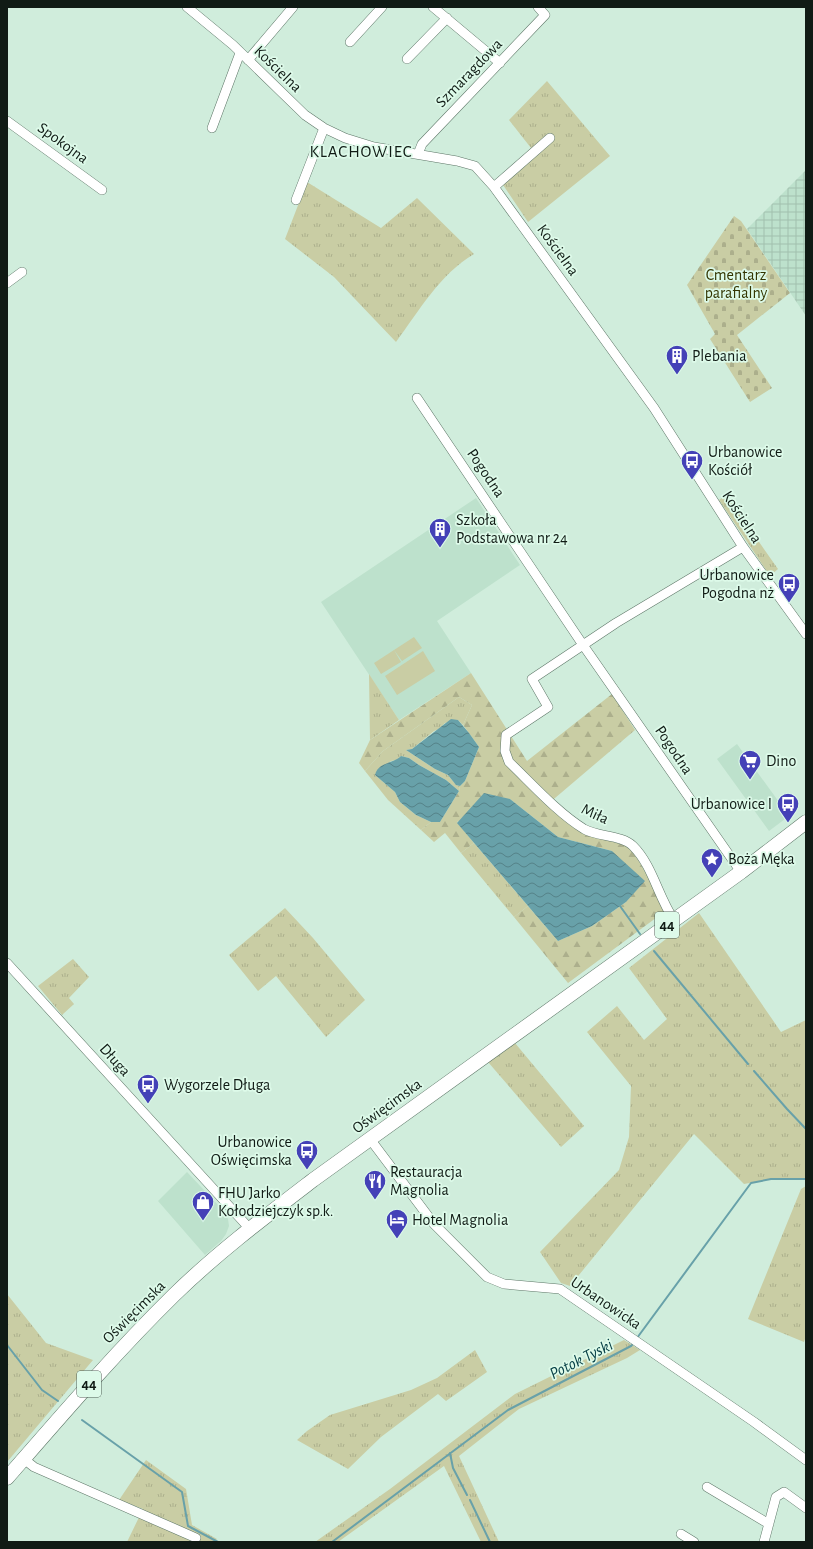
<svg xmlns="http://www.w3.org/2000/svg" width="813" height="1549" viewBox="0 0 813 1549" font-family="'Alegreya Sans',sans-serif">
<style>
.built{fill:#bde1cc}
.industrial{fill:url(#industrial-grid)}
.grass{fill:url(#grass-tufts)}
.forest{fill:url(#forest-firs)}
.cemetery{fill:url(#cemetery-stones)}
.pitch{fill:#c9cda4}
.water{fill:url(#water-waves)}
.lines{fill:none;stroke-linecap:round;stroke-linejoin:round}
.stream{stroke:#68a1a9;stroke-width:2}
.minor-casing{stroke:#5d7667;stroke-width:10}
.highway-casing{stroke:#5d7667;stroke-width:15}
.minor{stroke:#fff;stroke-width:9}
.highway{stroke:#fff;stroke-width:14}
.labels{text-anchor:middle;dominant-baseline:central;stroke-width:3.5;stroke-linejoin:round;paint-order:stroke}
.shield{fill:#ddfae9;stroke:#4e5e55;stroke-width:1}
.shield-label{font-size:15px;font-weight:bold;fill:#101b15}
.street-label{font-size:16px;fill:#101b15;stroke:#ddfae9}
.park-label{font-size:16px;fill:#333500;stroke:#ddfae9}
.poi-label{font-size:16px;fill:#101b15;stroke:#ddfae9;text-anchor:start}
.neighbourhood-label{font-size:17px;letter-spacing:1px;fill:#101b15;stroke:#ddfae9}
.water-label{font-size:17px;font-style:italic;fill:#084046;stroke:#ddfae9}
</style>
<defs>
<pattern id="industrial-grid" width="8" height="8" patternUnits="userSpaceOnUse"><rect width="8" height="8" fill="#bde1cc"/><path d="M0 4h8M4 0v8" fill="none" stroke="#a1c0ae"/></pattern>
<pattern id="grass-tufts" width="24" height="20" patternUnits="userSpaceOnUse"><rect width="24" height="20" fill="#c9cda4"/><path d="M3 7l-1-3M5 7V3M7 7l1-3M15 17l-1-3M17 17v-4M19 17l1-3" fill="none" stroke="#acaf8c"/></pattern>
<pattern id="forest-firs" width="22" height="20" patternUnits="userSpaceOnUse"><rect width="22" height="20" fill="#c9cda4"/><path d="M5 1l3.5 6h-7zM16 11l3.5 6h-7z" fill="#acaf8c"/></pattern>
<pattern id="cemetery-stones" width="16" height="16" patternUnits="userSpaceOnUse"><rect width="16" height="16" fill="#c9cda4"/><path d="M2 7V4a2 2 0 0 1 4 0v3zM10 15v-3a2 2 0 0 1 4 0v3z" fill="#acaf8c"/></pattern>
<pattern id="water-waves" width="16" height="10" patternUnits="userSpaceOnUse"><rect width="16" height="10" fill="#68a1a9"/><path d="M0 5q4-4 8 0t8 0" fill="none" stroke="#548288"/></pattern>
</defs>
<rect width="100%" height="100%" fill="#d0eddc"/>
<path class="built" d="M476 498 520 565 437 621 471 673 399 720 321 602Z
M737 744 789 816 769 831 717 759Z
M187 1172 219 1206 228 1219 229 1226 226 1234 221 1241 205 1255 158 1201Z"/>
<path class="industrial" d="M806 170V316L747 229Z"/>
<path class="grass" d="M547 81 610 156 528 222 499 179 531 148 509 120Z
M307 182 381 228 417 198 474 254C440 274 419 311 396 342L334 277 285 239Z
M726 495 778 569 770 576 719 500Z
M369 674 399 720 370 740Z
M459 697 472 705 463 725 458 720 445 723 439 729 434 731 412 749 406 750 435 769 448 775 456 785 460 786 459 791 446 780 419 765 409 758 401 756 397 760 391 761 375 775 395 792 400 802 416 815 431 822 421 830 388 800 365 771 383 751Z
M474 843 528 906 514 917 461 853Z
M285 908 313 938 365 1000 326 1037 276 976 258 991 229 955Z
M699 913 781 1032 806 1020V1179H771L744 1184 694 1134 570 1286 561 1283 540 1252 619 1170 629 1137 631 1086 587 1032 617 1006 644 1040 667 1019 629 968Z
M73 959 89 977 69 998 74 1004 62 1015 38 986Z
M515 1043 584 1126 561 1147 488 1062Z
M806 1186V1336L804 1342 748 1319 801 1189Z
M7 1294 46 1343 93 1360 7 1462Z
M624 1340 640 1350 627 1358 519 1409 459 1456 499 1542H481L444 1466 338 1542H315L390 1489 515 1394Z
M475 1350 487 1372 446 1401 438 1394 381 1437 348 1469 297 1440 307 1431 330 1415 411 1390 437 1378Z
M146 1460 186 1489 192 1525 217 1539 214 1542H127L143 1509 119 1500Z"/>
<path class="forest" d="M471 673 527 761 612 694 635 730 548 804 589 835 628 846 639 861 651 883 664 912 568 983 514 917 528 906 558 941 592 926 626 902 612 851 558 837 510 799 457 822 474 843 461 853 445 833 434 842 421 830 431 822H440L459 791 460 786 465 781 479 747 463 725 472 705 459 697 383 751 365 771 359 763 370 740Z"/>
<path class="cemetery" d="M734 216 741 221 790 293 737 335 772 388 750 402 710 339 715 334 687 285Z"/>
<path class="pitch" d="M414 637 422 648 402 661 394 650Z
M394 650 401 662 381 674 374 663Z
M423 651 435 671 397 695 385 676Z"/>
<path class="water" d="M451 719 458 720 469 733 479 747 465 781 460 786 456 785 448 775 435 769 406 750 412 749Z
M401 756 409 758 419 765 446 780 459 791 440 822H431L416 815 400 802 395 792 375 775C378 762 393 764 401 756Z
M484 793 510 799 558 837 612 851 645 881 626 902 592 926 558 941 457 823Z"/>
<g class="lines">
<path class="stream" d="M620 906 640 934
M654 951 748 1064
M754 1071 787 1109 806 1129
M637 1338 751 1183 771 1179H806
M7 1345 42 1390 58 1401
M82 1420 182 1492 188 1526 218 1542
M450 1453 453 1468 467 1495
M470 1500 490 1542
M332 1542 508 1410 631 1346 634 1343"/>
<g class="minor-casing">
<path id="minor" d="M187 7 233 45 305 115 324 128 345 138 374 147 457 161 475 166 494 187 654 408 743 547 806 634
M433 7 500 63
M350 42 382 7
M407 59 447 18
M248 60 293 7
M7 121 102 190
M212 128 240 53
M418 154 422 144 545 15 538 7
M494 187 550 138
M296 200 324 128
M7 283 22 272
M417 398 583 645 741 872
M674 920C658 897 653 866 633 846 622 835 598 837 584 829 558 813 532 784 509 762L505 751 506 735 548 707 532 679 616 623 743 547
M7 963 250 1229
M370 1139 434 1224 487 1277 504 1284 560 1289 754 1422 806 1460
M24 1459 34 1467 196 1538
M707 1487 769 1524
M681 1534 694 1542
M764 1542 776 1497 784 1492 806 1508"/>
</g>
<g class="highway-casing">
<path id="highway" d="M7 1478C61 1416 115 1353 174 1295 217 1253 266 1216 313 1180L741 872 806 822"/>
</g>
<use href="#minor" class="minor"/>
<use href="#highway" class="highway"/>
</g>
<defs>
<g id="building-pin" transform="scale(1.15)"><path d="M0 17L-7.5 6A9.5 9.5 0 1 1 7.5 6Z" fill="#4441b7" stroke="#ddfae9"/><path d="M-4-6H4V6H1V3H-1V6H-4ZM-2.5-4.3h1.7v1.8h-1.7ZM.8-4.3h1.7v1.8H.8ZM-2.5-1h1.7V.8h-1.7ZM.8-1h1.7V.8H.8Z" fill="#fff"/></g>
<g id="bus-pin" transform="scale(1.15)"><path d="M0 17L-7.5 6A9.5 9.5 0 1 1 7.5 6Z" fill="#4441b7" stroke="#ddfae9"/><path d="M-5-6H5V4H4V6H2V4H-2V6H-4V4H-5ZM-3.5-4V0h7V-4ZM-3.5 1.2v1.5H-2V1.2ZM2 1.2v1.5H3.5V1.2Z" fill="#fff"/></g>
<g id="supermarket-pin" transform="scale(1.15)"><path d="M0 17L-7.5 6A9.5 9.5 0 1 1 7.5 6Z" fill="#4441b7" stroke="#ddfae9"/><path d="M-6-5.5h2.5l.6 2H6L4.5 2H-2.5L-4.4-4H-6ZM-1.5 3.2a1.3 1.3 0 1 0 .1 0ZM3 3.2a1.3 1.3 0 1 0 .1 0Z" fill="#fff"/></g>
<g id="sight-pin" transform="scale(1.15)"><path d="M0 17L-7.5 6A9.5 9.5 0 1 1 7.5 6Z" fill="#4441b7" stroke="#ddfae9"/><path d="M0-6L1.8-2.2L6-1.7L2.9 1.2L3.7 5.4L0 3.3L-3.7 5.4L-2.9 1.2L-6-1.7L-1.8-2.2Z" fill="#fff"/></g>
<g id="restaurant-pin" transform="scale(1.15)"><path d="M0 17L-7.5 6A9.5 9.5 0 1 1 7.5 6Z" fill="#4441b7" stroke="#ddfae9"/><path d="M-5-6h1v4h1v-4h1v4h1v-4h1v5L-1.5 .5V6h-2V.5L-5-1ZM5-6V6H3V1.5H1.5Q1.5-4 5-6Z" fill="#fff"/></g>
<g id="shop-pin" transform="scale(1.15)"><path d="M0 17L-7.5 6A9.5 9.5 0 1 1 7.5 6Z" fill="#4441b7" stroke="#ddfae9"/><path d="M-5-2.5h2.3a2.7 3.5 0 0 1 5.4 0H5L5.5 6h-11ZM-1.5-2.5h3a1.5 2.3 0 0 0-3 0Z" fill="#fff"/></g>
<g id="hotel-pin" transform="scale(1.15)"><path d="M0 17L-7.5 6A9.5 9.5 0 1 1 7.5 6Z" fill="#4441b7" stroke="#ddfae9"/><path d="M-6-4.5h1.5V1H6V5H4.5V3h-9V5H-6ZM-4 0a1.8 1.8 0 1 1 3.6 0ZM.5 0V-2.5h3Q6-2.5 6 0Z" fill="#fff"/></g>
</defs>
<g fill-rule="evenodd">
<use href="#building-pin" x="677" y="356"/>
<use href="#bus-pin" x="692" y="461"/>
<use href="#building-pin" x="440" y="529"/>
<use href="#bus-pin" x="789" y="584"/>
<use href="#supermarket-pin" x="750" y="761"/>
<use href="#bus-pin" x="788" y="804"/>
<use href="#sight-pin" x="712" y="859"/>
<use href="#bus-pin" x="148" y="1085"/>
<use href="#bus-pin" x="307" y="1151"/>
<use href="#restaurant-pin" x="375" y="1181"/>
<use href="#shop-pin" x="203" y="1202"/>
<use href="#hotel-pin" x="397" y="1220"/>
</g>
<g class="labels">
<g class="shield">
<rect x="655" y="912" width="24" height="26" rx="3"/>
<rect x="77" y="1371" width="24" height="26" rx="3"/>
</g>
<g class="shield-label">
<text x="667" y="925">44</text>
<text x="89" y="1384">44</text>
</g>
<g class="street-label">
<text transform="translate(278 69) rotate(44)">Kościelna</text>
<text transform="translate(469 73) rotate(-46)">Szmaragdowa</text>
<text transform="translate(63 143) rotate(36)">Spokojna</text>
<text transform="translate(558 250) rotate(54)">Kościelna</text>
<text transform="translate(486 473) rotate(56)">Pogodna</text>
<text transform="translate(742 517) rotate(57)">Kościelna</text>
<text transform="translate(674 750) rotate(56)">Pogodna</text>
<text transform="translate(595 814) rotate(25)">Miła</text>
<text transform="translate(115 1060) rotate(48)">Długa</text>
<text transform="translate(387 1106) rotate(-36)">Oświęcimska</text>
<text transform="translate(606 1303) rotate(34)">Urbanowicka</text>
<text transform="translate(134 1312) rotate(-45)">Oświęcimska</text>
</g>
<g class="park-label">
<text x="736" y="275">Cmentarz<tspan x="736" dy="18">parafialny</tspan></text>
</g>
<g class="poi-label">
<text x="692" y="356">Plebania</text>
<text x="708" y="452">Urbanowice<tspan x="708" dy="18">Kościół</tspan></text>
<text x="456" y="520">Szkoła<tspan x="456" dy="18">Podstawowa nr 24</tspan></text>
<text x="774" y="575" text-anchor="end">Urbanowice<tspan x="774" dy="18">Pogodna nż</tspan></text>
<text x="766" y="761">Dino</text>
<text x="772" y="804" text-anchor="end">Urbanowice I</text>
<text x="728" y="859">Boża Męka</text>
<text x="164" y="1085">Wygorzele Długa</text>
<text x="292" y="1142" text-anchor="end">Urbanowice<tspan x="292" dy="18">Oświęcimska</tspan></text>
<text x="390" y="1172">Restauracja<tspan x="390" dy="18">Magnolia</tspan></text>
<text x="218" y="1193">FHU Jarko<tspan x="218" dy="18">Kołodziejczyk sp.k.</tspan></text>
<text x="412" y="1220">Hotel Magnolia</text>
</g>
<g class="neighbourhood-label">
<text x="361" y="151">KLACHOWIEC</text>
</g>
<g class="water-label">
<text transform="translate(581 1359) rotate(-27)">Potok Tyski</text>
</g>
</g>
<rect width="813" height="1549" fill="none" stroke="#101b15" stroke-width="16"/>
</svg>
